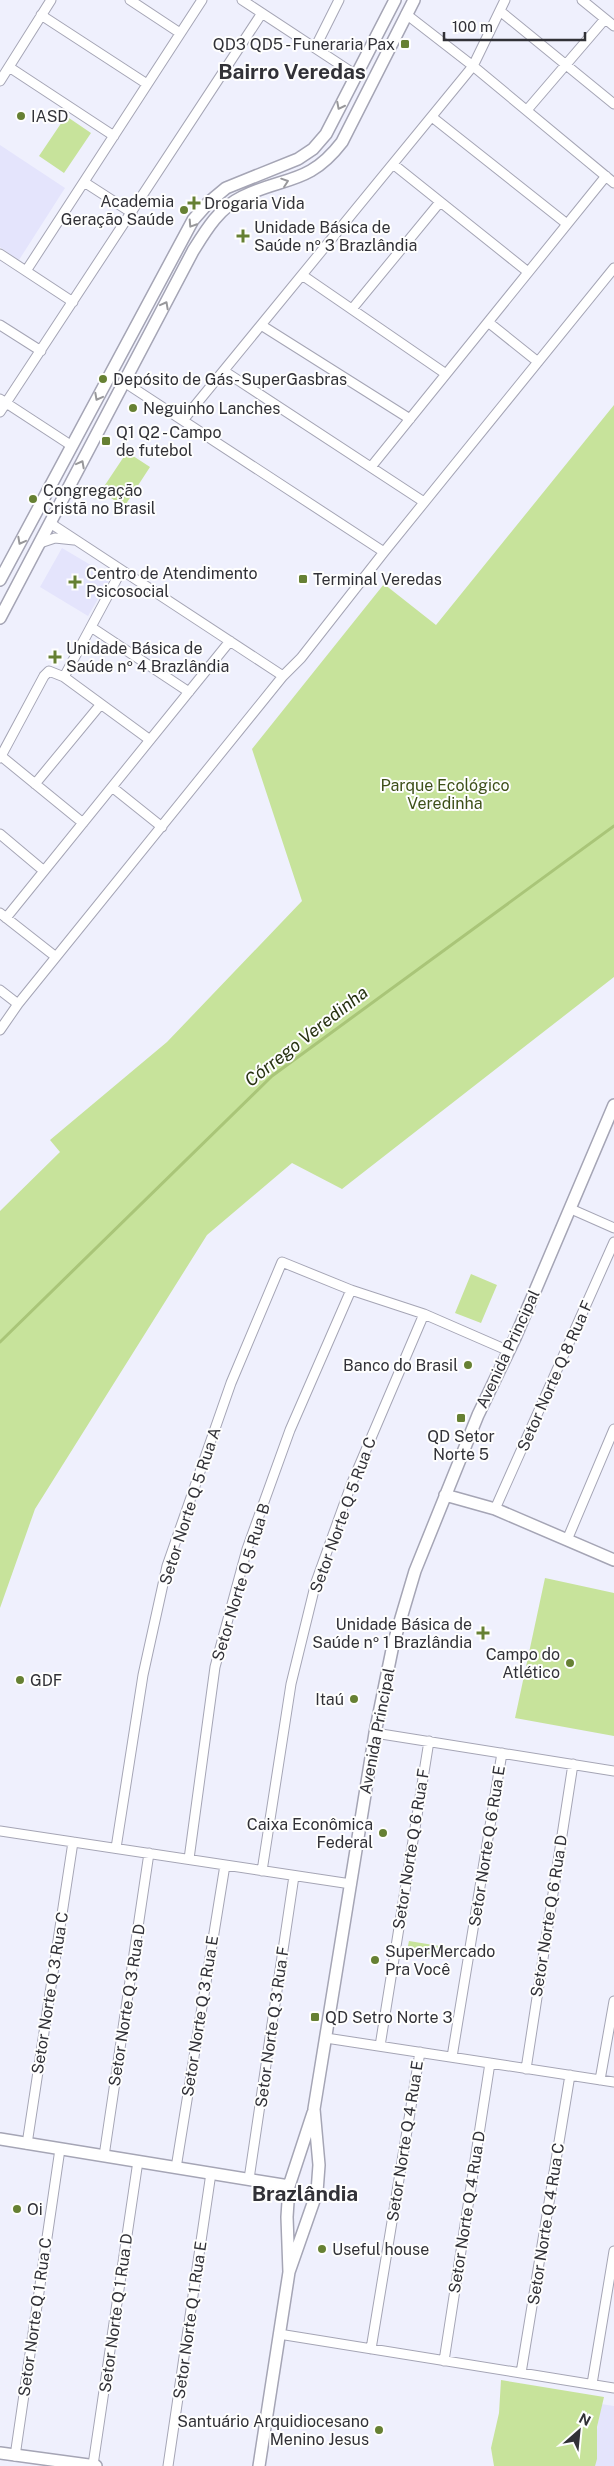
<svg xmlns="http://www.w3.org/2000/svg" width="614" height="2466" viewBox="0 0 614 2466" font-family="'Public Sans',sans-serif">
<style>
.built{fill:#e4e4fc}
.green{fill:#c7e39b}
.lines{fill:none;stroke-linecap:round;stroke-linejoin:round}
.stream{stroke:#a9c578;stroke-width:3}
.minor-casing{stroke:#a5a5b5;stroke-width:11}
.tertiary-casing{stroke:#a5a5b5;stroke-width:14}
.minor{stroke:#fff;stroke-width:9}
.tertiary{stroke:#fff;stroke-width:11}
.oneway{stroke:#98989b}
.poi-dot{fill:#668033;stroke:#fefefe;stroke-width:2}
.labels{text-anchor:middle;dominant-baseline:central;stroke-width:4;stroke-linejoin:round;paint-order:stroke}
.poi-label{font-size:16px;fill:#313137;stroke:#fefefe;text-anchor:start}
.park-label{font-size:16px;fill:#3d4f18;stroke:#fefefe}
.street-label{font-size:16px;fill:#313137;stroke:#fefefe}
.water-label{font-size:18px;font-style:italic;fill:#273211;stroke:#fefefe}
.district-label{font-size:21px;font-weight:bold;fill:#313137;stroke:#fefefe}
</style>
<rect width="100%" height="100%" fill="#eff0fd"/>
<path class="built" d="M0 145 65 188 19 260 0 247Z
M62 548 111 577 88 616 40 587Z
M601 2404 614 2406V2466H591Z"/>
<path class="green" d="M66 116 91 133 64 173 39 156Z
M614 405V977L342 1189 292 1163 207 1235 35 1509 0 1608V1211L60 1152 50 1140 167 1042 302 901 252 749 384 584 436 625Z
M127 452 150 467 124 507 101 491Z
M471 1274 497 1285 481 1323 455 1313Z
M545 1578 614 1593V1736L515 1718Z
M409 1941 458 1949 457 1959 407 1950Z
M501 2380 604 2397 597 2427V2459L595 2466H494L491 2448 499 2413Z"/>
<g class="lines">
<path class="stream" d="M0 1342 272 1076 614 826"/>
<g class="minor-casing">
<path id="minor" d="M130 0 180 33
M242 0 356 75
M582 0 614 26
M500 11 614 104
M406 14 473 66 614 183
M41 15 147 84
M315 48 339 0
M9 67 114 136
M0 81 51 0
M527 110 605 19
M432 117 567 224
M393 164 528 272
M84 182 132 213
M0 254 73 302
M26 271 202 0
M302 275 446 374
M352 309 440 202
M488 322 538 362
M0 325 41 351
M261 325 410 419
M224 371 424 502
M124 382 384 552
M0 399 72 446
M0 412 262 13
M184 419 473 66 505 0
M371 467 606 176
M50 523 283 676
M40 543 55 538 74 540
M91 627 189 692
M64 677 121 571
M1 756 83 823
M0 758 44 676 49 671 64 677 150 740
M35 784 101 704
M112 787 162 827
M0 834 44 871
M0 913 56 957
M6 918 230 641
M0 990 18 1004
M0 1030 18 1004 283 676 301 658 384 552 614 268
M571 1209 614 1228
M495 1509 614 1242
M567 1540 614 1429
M375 1733 614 1771
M0 1831 351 1884
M116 1848 143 1675 167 1566 231 1383 282 1262 351 1290 424 1314 509 1351
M189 1859 215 1667 247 1549 290 1430 351 1290
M262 1871 291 1684 316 1582 351 1485 424 1314
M326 2038 614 2082
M380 2046 429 1741
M452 2057 502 1753
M526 2069 573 1764
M600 2080 614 2001
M27 2144 73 1842
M104 2156 149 1853
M176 2168 225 1865
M249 2179 294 1876
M279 2334 614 2388
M371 2349 420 2052
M444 2361 490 2063
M521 2373 570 2075
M592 2384 614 2251
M15 2456 60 2149
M93 2465 138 2161
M168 2466 211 2173"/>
</g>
<g class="tertiary-casing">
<path id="tertiary" d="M0 580 193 220 208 203 226 188 298 159 313 149 326 134 395 0
M0 618 193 251C206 230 219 208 242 197 285 176 309 185 342 142L414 0
M445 1495 495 1509 614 1560
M0 2139 289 2186
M289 2272 317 2192 319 2165 314 2109 375 1733 393 1645 415 1571 478 1415 515 1338 614 1105
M0 2453 96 2466
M259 2466 289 2272 287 2217 289 2186 313 2113"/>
</g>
<use href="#minor" class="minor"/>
<use href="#tertiary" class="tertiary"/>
</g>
<defs><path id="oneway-chevron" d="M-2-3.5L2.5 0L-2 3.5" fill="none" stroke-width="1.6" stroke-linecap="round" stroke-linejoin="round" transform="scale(1.25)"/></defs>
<g class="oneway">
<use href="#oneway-chevron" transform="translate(340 106) rotate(117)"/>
<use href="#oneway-chevron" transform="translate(285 182) rotate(-19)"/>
<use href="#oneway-chevron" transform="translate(192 224) rotate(123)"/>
<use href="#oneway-chevron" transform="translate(165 305) rotate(-62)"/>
<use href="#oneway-chevron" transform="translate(98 397) rotate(118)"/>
<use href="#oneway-chevron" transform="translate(81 464) rotate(-62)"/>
<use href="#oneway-chevron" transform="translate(21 541) rotate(118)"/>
</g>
<g class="poi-dot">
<rect x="400" y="39" width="10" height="10" rx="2.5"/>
<circle cx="21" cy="116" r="5"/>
<path d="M191.5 195.5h5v5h5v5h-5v5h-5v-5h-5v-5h5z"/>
<circle cx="184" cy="210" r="5"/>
<path d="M240.5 228.5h5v5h5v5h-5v5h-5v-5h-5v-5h5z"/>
<circle cx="103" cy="379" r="5"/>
<circle cx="133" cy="408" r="5"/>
<rect x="101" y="436" width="10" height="10" rx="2.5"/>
<circle cx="33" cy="499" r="5"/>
<rect x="298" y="574" width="10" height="10" rx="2.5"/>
<path d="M72.5 574.5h5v5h5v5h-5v5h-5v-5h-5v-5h5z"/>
<path d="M52.5 649.5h5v5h5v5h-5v5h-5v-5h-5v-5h5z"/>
<circle cx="468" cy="1365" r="5"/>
<rect x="456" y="1413" width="10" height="10" rx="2.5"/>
<path d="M480.5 1625.5h5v5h5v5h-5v5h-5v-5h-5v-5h5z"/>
<circle cx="570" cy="1663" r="5"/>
<circle cx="20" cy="1680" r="5"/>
<circle cx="354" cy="1699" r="5"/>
<circle cx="383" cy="1833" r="5"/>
<circle cx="375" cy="1960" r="5"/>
<rect x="310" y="2012" width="10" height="10" rx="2.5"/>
<circle cx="17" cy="2209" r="5"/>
<circle cx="322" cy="2249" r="5"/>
<circle cx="379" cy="2430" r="5"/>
</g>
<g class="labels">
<g class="poi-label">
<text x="395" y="44" text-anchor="end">QD3 QD5 - Funeraria Pax</text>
<text x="31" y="116">IASD</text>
<text x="174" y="201" text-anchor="end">Academia<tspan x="174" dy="18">Geração Saúde</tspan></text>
<text x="204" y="203">Drogaria Vida</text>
<text x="254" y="227">Unidade Básica de<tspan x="254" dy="18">Saúde nº 3 Brazlândia</tspan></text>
<text x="113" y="379">Depósito de Gás- SuperGasbras</text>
<text x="143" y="408">Neguinho Lanches</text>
<text x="116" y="432">Q1 Q2 - Campo<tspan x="116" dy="18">de futebol</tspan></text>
<text x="43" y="490">Congregação<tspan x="43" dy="18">Cristã no Brasil</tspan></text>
<text x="86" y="573">Centro de Atendimento<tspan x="86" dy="18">Psicosocial</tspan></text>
<text x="313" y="579">Terminal Veredas</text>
<text x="66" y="648">Unidade Básica de<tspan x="66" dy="18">Saúde nº 4 Brazlândia</tspan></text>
<text x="458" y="1365" text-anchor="end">Banco do Brasil</text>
<text x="461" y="1436" text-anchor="middle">QD Setor<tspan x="461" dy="18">Norte 5</tspan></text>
<text x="472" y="1624" text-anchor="end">Unidade Básica de<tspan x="472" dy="18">Saúde nº 1 Brazlândia</tspan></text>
<text x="560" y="1654" text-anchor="end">Campo do<tspan x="560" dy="18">Atlético</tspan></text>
<text x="30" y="1680">GDF</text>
<text x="344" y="1699" text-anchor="end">Itaú</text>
<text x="373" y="1824" text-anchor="end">Caixa Econômica<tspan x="373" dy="18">Federal</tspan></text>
<text x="385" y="1951">SuperMercado<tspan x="385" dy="18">Pra Você</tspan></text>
<text x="325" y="2017">QD Setro Norte 3</text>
<text x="27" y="2209">Oi</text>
<text x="332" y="2249">Useful house</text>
<text x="369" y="2421" text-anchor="end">Santuário Arquidiocesano<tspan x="369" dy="18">Menino Jesus</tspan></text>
</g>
<g class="park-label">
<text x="445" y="785">Parque Ecológico<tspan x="445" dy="18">Veredinha</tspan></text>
</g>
<g class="street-label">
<text transform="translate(508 1349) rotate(-65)">Avenida Principal</text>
<text transform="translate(555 1376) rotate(-66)">Setor Norte Q 8 Rua F</text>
<text transform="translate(190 1506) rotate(-72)">Setor Norte Q 5 Rua A</text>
<text transform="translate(343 1515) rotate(-70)">Setor Norte Q 5 Rua C</text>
<text transform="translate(241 1582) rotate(-73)">Setor Norte Q 5 Rua B</text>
<text transform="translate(377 1731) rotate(-79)">Avenida Principal</text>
<text transform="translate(487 1846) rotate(-81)">Setor Norte Q 6 Rua E</text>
<text transform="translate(411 1849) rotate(-81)">Setor Norte Q 6 Rua F</text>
<text transform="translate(549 1916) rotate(-81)">Setor Norte Q 6 Rua D</text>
<text transform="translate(50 1993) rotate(-81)">Setor Norte Q 3 Rua C</text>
<text transform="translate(127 2005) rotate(-81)">Setor Norte Q 3 Rua D</text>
<text transform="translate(200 2016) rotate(-81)">Setor Norte Q 3 Rua E</text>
<text transform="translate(272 2027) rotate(-82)">Setor Norte Q 3 Rua F</text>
<text transform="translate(405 2141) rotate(-81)">Setor Norte Q 4 Rua E</text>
<text transform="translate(467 2212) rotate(-81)">Setor Norte Q 4 Rua D</text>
<text transform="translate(546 2224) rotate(-81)">Setor Norte Q 4 Rua C</text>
<text transform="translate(116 2313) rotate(-82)">Setor Norte Q 1 Rua D</text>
<text transform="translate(35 2317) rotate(-82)">Setor Norte Q 1 Rua C</text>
<text transform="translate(190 2320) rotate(-82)">Setor Norte Q 1 Rua E</text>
</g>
<g class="water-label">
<text transform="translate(306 1036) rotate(-38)">Córrego Veredinha</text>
</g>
<g class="district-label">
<text x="292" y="71">Bairro Veredas</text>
<text x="305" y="2193">Brazlândia</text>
</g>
</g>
<g transform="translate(579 2431) rotate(27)" stroke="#fefefe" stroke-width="4" paint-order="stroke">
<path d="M0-4L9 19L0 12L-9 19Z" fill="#313137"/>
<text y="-8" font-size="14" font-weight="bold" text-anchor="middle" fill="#313137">N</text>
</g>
<path d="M444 32v8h141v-8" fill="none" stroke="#313137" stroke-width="2.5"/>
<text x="452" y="32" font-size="15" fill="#313137" stroke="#fefefe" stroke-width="4" paint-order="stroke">100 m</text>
</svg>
